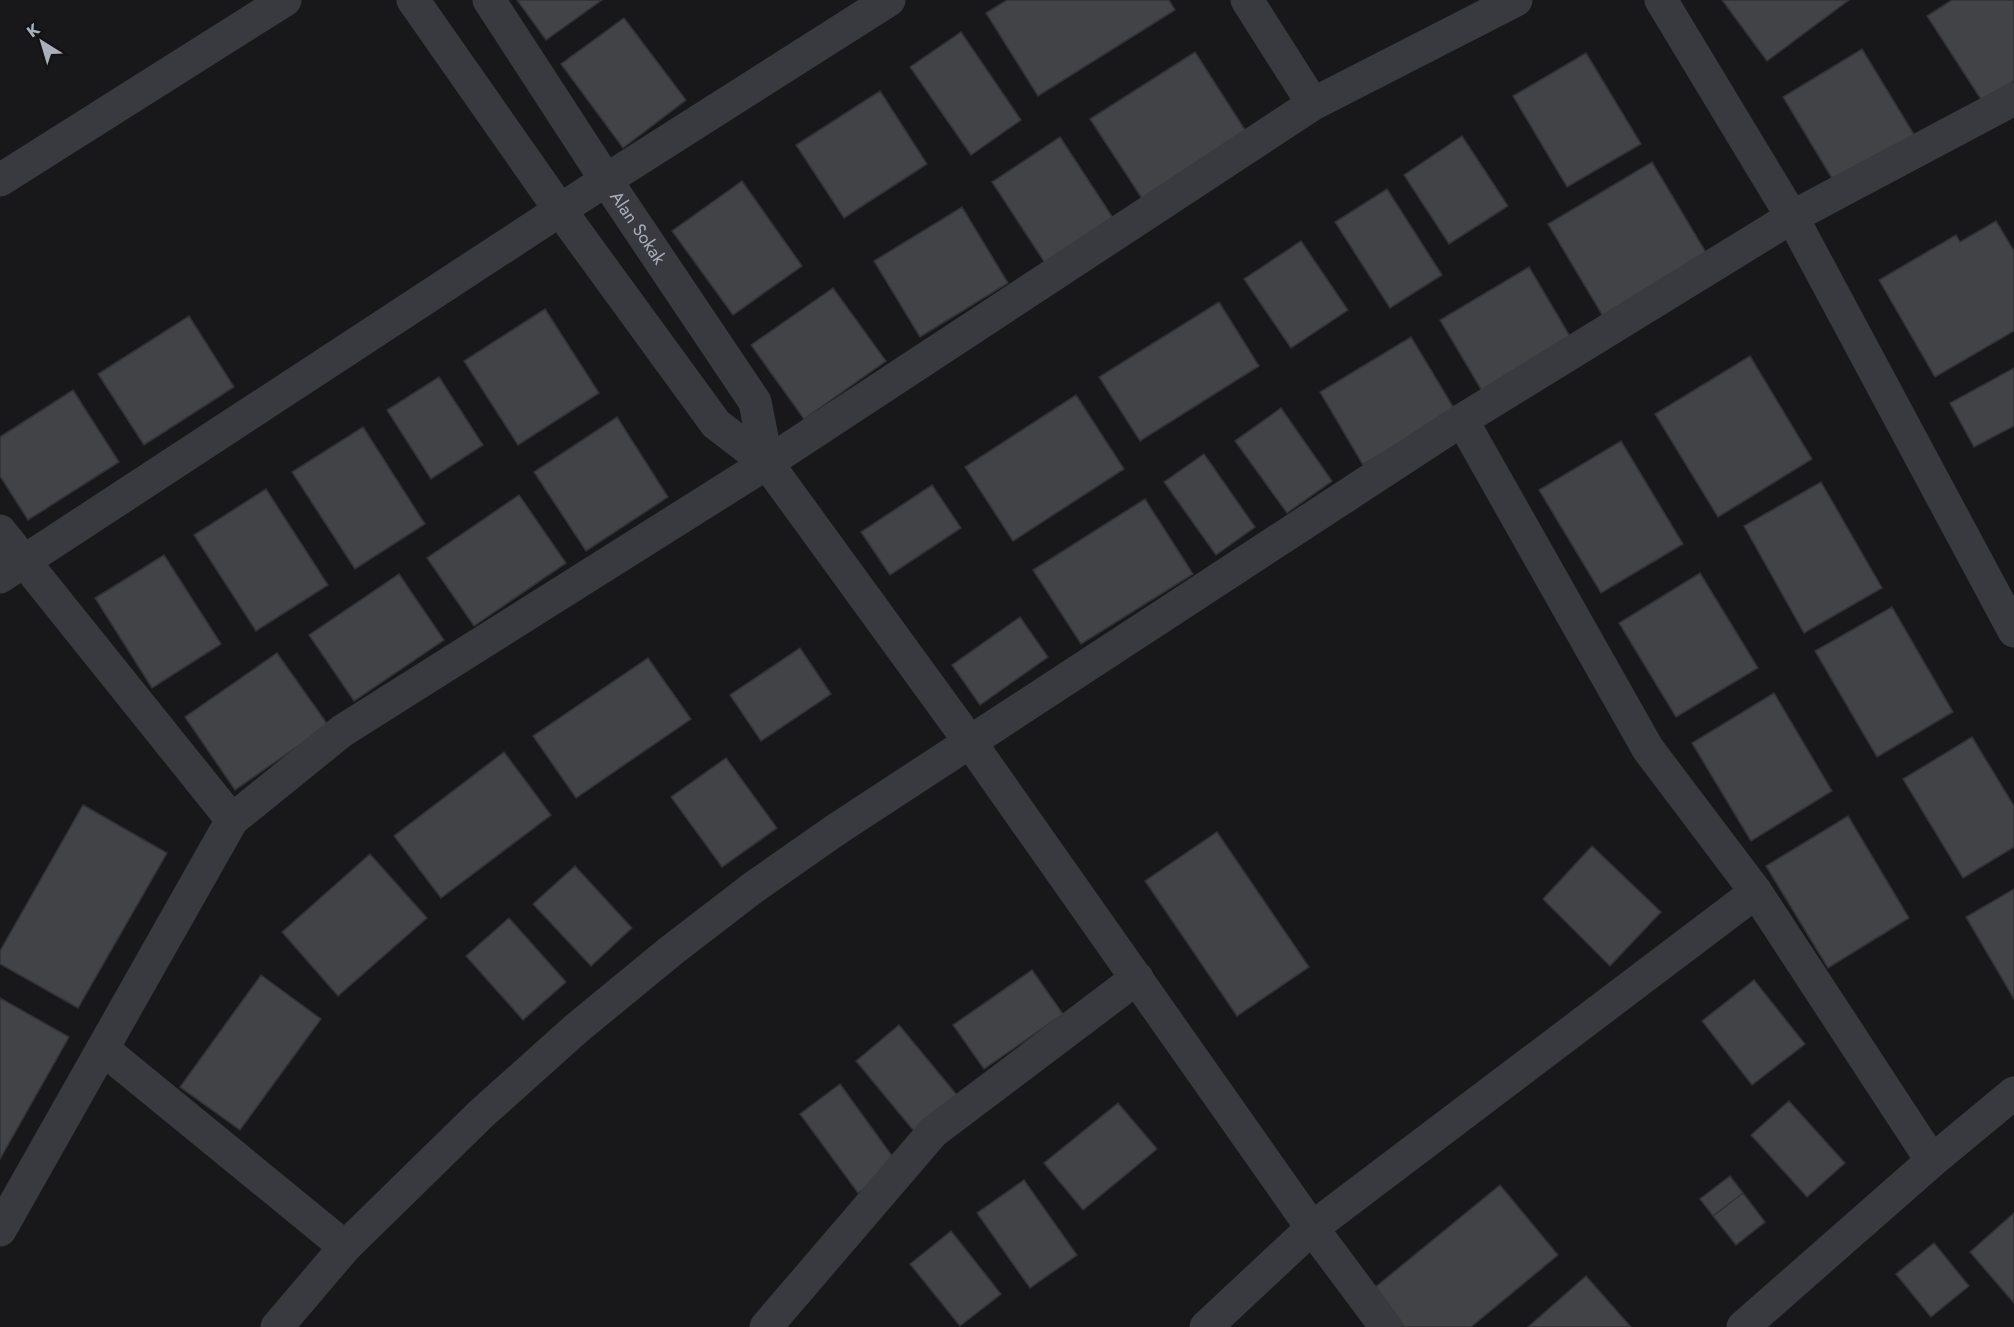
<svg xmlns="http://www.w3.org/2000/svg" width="2014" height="1327" viewBox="0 0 2014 1327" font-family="Jost,sans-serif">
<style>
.building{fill:#424347;stroke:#323236;stroke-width:1.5}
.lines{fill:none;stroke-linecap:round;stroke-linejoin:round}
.minor{stroke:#383a3f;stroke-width:33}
.labels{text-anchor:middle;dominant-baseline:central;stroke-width:4.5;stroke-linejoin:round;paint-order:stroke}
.street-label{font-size:18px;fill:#a9b0bb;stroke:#131315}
</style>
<rect width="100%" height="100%" fill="#18181a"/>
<path class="building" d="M517 0H602L546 40Z
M1007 0H1169L1175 10 1038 96 986 13Z
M1722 0H1849L1767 61Z
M1952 0H2014V81L1982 101 1927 16Z
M624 18 686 100 623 148 561 64Z
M961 32 1021 120 971 155 910 67Z
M1862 49 1915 136 1836 185 1783 97Z
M1195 52 1247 133 1143 200 1090 119Z
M1586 53 1641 144 1567 187 1513 96Z
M880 91 927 164 844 218 796 145Z
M1462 136 1508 206 1449 244 1404 175Z
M1060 137 1115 221 1047 266 992 182Z
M1652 162 1708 256 1604 318 1548 224Z
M742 181 802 266 733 315 672 231Z
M1387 189 1442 275 1390 308 1335 222Z
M962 207 1008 283 920 337 874 261Z
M1996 221 2014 251V331L1935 377 1879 280 1956 235 1960 242Z
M1301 241 1348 310 1291 348 1244 279Z
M1529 267 1574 343 1485 396 1440 320Z
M833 288 886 361 804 419 751 345Z
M1219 302 1259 366 1140 441 1099 377Z
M545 309 599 393 518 445 464 361Z
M189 316 234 387 144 445 98 374Z
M1411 337 1455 410 1363 465 1320 392Z
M1750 356 1812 459 1718 517 1655 414Z
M2014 368V426L1974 447 1950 403Z
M439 377 483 445 431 479 387 410Z
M73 390 119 462 28 520 0 476V437Z
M1076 395 1124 469 1013 541 965 467Z
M1281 408 1332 481 1287 513 1235 441Z
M617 417 668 497 586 551 534 472Z
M363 427 425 524 355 569 292 472Z
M1621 441 1683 544 1601 593 1539 490Z
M1204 454 1255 527 1216 555 1164 482Z
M1821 482 1882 588 1804 633 1744 526Z
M932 485 961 528 890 575 861 532Z
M266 489 328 585 256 631 194 535Z
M519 495 566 563 474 626 427 558Z
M1145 499 1193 574 1081 644 1033 570Z
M164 555 221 644 152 688 95 598Z
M1700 573 1758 668 1676 717 1619 623Z
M399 574 444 640 354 701 309 635Z
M1892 607 1953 712 1877 757 1815 651Z
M1020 617 1048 657 980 705 952 665Z
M800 648 831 694 761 741 730 695Z
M277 653 328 725 235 790 185 717Z
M648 658 691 719 576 798 533 736Z
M1774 693 1832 791 1751 841 1692 743Z
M1972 737 2014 806V847L1963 878 1903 779Z
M504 752 551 815 441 898 394 836Z
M726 758 777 828 722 867 671 797Z
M83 805 167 853 78 1008 0 964V951Z
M1848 816 1909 918 1828 968 1766 866Z
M1217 832 1309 967 1237 1016 1145 881Z
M1592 846 1661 912 1610 966 1543 899Z
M370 854 427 918 338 996 282 932Z
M575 866 632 928 591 966 533 904Z
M2014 889V999L1966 917Z
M509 918 566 982 523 1020 466 956Z
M1032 970 1063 1014 984 1069 953 1025Z
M261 975 321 1019 240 1130 180 1087Z
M1754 980 1805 1044 1752 1085 1702 1021Z
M0 998 69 1037 0 1159Z
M899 1025 961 1100 918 1136 856 1061Z
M840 1084 898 1164 858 1193 800 1114Z
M1789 1101 1845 1163 1807 1197 1751 1135Z
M1118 1103 1157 1149 1083 1210 1044 1163Z
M1730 1176 1743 1193 1713 1216 1700 1199Z
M1024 1180 1077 1255 1030 1288 977 1213Z
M1500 1185 1558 1255 1471 1327H1404L1373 1289Z
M1743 1193 1765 1222 1736 1245 1713 1216Z
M2014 1213V1303L1970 1252Z
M951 1231 1001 1294 960 1326 910 1264Z
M1934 1243 1969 1286 1931 1317 1896 1274Z
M1586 1276 1631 1327H1528Z"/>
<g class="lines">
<g class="minor">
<path d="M413 0 560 210 716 424 767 463 970 742 1312 1228 1386 1327"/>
<path id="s1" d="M489 0 606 180 755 402 767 463"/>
<path d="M1247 0 1313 104"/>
<path d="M1661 0 1792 217 2014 631"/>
<path d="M0 180 285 0"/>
<path d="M1462 420 1648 749 1756 892 1932 1161"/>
<path d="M0 531 232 820"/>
<path d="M0 577 606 180 889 0"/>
<path d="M103 1049 345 1247"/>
<path d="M0 1230 232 820 342 731 767 463 1313 104 1516 0"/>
<path d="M277 1327 345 1247 481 1114 577 1028 672 950 754 887 837 829 1462 420 1792 217 2014 99"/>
<path d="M766 1327 933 1132 1137 978"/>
<path d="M1206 1327 1312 1228 1756 892"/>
<path d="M1743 1327 1932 1161 2014 1093"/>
</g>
</g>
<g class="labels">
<g class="street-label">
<text stroke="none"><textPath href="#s1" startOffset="272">Alan Sokak</textPath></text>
</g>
</g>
<g transform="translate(42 42) rotate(323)" stroke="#131315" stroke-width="4.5" paint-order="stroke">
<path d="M0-4.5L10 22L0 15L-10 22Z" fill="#a9b0bb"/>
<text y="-9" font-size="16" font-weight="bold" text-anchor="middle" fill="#a9b0bb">K</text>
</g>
</svg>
